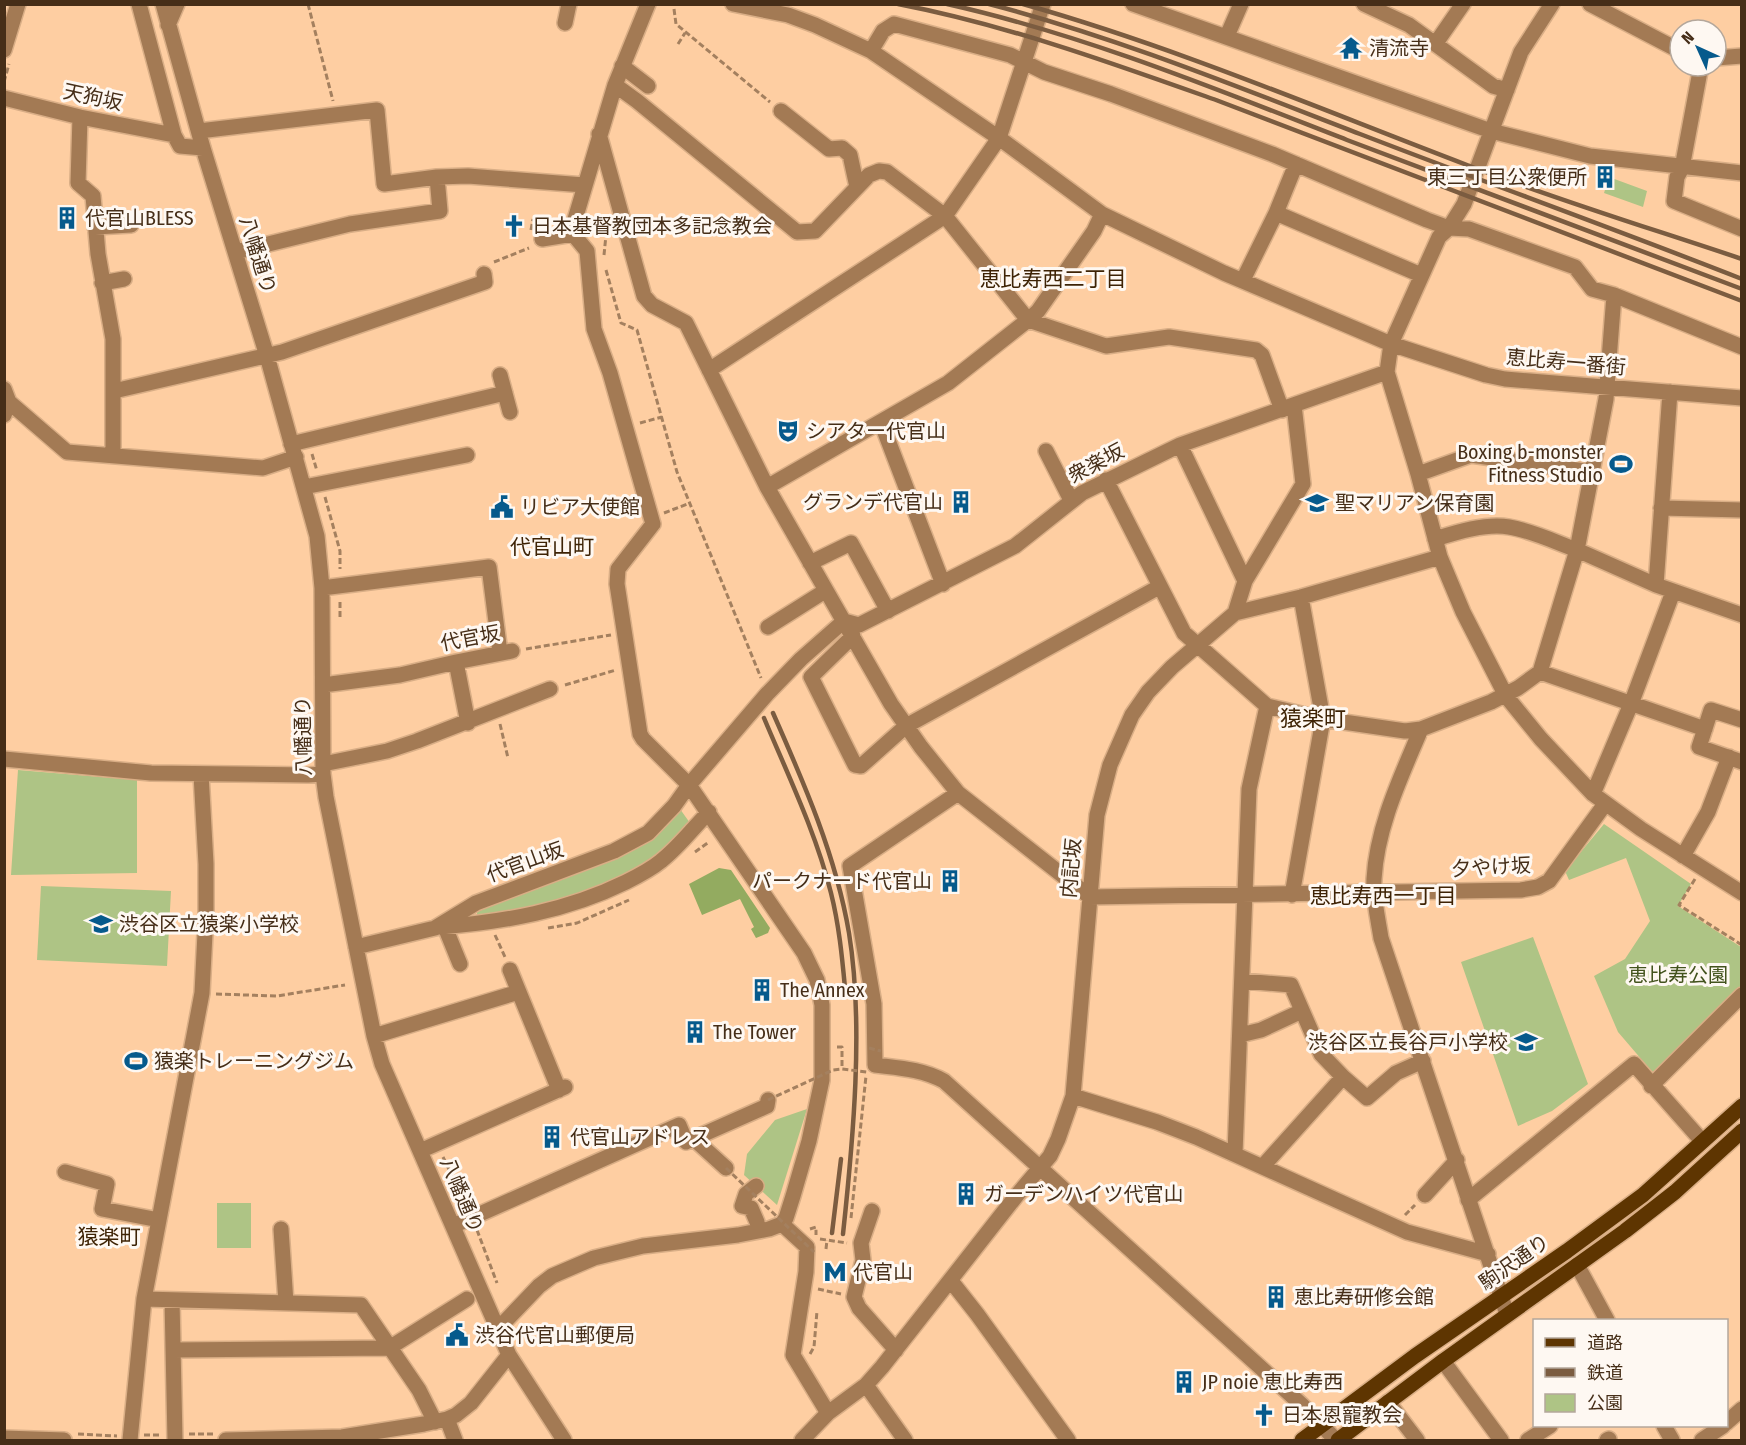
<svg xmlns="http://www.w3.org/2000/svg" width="1746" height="1445" viewBox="0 0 1746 1445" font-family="'Fira Sans Condensed','Noto Sans JP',sans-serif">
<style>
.green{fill:#aec485}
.forest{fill:#93ab60}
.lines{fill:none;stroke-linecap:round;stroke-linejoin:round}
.minor-casing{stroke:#d9ae86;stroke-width:18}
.major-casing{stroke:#d9ae86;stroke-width:18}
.path{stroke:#a4805f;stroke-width:3;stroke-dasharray:6 3;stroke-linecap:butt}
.minor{stroke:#a37a54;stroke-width:15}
.major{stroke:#5e3501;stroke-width:15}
.rail{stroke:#7b5c40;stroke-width:4.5}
.path-bridge{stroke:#a4805f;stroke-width:3;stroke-dasharray:6 3;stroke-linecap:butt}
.labels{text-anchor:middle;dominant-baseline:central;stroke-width:6;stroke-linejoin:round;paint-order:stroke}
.poi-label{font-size:20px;fill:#462e18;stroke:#fef8f2;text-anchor:start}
.street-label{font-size:20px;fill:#462e18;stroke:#fef8f2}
.park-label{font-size:20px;fill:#43531d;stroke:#fef8f2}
.neighbourhood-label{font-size:21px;fill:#3e2305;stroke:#fef8f2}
.quarter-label{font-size:22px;fill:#3e2305;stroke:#fef8f2}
</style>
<rect width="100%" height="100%" fill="#fecea2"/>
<path class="green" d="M1609 177 1647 191 1643 207 1604 193Z
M18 770 137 780V873L11 875Z
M680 809 690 823C677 838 664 853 648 864 601 895 532 908 478 918L476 909 614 858 640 846 651 838Z
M1604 824 1691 884 1678 906 1741 947V986L1654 1074 1618 1032 1594 976 1625 959 1650 921 1626 858 1569 880 1565 871Z
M41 886 171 891 167 966 37 960Z
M1533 937 1588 1084 1552 1111 1518 1126 1461 962Z
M807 1109 777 1205 744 1175 747 1154 775 1120Z
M217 1203H251V1248H217Z"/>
<path class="forest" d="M719 868 731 870 770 928 768 933 756 938 751 929 754 927 740 899 702 915 689 884Z"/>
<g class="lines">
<g class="minor-casing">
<path id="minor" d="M139 4 174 135 180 146 203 148
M163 4 203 148 267 356 317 536 322 588 323 774 326 797 374 1036 382 1064 509 1355 564 1440
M733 4 788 15 815 25 871 51 999 138 1102 214 1224 273 1391 344 1486 375 1505 379 1742 398
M1133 4 1491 131 1590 156 1742 173
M1364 4 1409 25 1493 86 1507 90
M1552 4 1521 52 1464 204 1449 228 1439 237 1391 344 1387 372 1418 474 1440 557 1463 612 1506 696 1541 739 1593 794 1641 829 1742 893
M1590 4 1680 51
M565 23 569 4
M168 25 177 4
M1227 36 1241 4
M1436 43 1463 4
M4 50 18 4
M871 51 883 31 894 24 1010 55 1044 72 1111 94 1272 154 1427 220 1449 228 1469 229 1575 267 1592 289 1614 295 1742 347
M1716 58 1742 56
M622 66 648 86
M1701 66 1682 168 1677 177 1674 201 1742 229
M615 85 637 101 797 232 815 231 869 175 879 171 887 172 945 216 1028 320 1106 346 1169 337 1256 350 1262 355 1282 410
M4 98 80 117 174 135
M781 111 829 149 842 148 850 155 857 187
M80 117 78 183 93 196 98 254 113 339V456
M199 131 377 110 384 184 437 177 468 176 584 185
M599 134 644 296 652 305 686 323 767 487 891 704 921 747 958 793 1090 897 1521 890 1538 887 1549 881 1605 804
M1276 213 1421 275
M95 227 131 225
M542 239 573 234
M236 252 350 224 440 211 437 177
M1243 280 1276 213 1296 164
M102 283 124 279
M1614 295 1606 399 1577 550 1656 585 1742 615
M709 370 945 216 999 138 1043 4
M500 375 510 412
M4 389 9 402 4 415
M114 391 282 352 485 282 484 274
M9 402 67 452 263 468 296 457
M881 422 943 584
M291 444 505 393
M1180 445 1245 581
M1046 451 1071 500
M1418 474 1471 455 1591 472
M1106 480 1184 633 1267 706 1323 719 1405 731 1421 729 1491 702 1518 688 1540 672 1705 729
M304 487 467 455
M767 487 948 383 1028 320 1038 311 1094 231 1102 214
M1661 508 1742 510
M1435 539C1457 532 1486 523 1509 527 1533 531 1555 542 1577 550L1540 672
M810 563 851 543 888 611
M1656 585 1670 392
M322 588 489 567 500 653
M1235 613 1245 581 1303 484 1294 405
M844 621 859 625 1015 546 1082 493 1180 445 1387 372
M768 627 825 591
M853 636 811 677 855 765 861 766 906 726 1159 587
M456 662 468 723
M323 685 400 675 456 662 512 651
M1742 720 1711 710 1699 747 1742 762
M1421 729C1401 777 1377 826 1374 879 1373 898 1378 919 1381 938L1507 1314
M4 759 151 773 308 775 323 774
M323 764 387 751 417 741 550 689
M958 793 850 866 874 1004 875 1065C899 1068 922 1069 944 1081L1302 1405 1336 1440
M1593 794 1631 704 1673 592
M1683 856 1708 812 1729 757
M1292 895 1323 719 1301 597
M440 927C504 922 567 911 626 882 638 876 650 870 661 861 679 847 693 828 709 812
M445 927 460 964
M356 947 435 928 476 903 614 851 648 833 674 806 689 785 767 694 801 659 844 621
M510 970 559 1090
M1243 981 1291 985 1321 1054 1343 1077 1367 1098 1396 1073 1423 1061
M1240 1035 1261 1030 1302 1011
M374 1036 512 994 518 991
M1651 1086 1742 995
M1073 1096 1157 1122 1196 1137 1407 1232 1488 1254
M694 1139 726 1168
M420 1151 565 1087
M1235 1153 1249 789 1267 706
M1263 1166 1343 1077
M65 1172 107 1184 102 1209 159 1220
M756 1186 746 1194 742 1206 751 1208 757 1222
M1425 1195 1457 1160
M1468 1200 1634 1064 1702 1141
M872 1211 861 1243 863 1260 854 1297 859 1308 896 1350
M782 1224 807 1247 806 1272 793 1355 828 1413
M453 1226 679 1125 686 1142 767 1106 768 1100
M281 1229 286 1303
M1577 1265 1607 1320
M951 1281 977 1314 1068 1440
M144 1299 361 1305 419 1390 435 1422
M172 1300 175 1440
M497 1330 539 1286 552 1276 594 1258 643 1246 738 1235 769 1229 782 1224 786 1218 793 1196 809 1141 822 1080V1005L817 980 804 953 689 785 643 739 640 734 617 584 618 569 653 524 610 373 594 329 587 251 573 234V226L615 85 648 4
M173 1350 389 1348 467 1299
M1443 1361 1501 1440
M866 1385 905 1440
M1388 1402 1417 1440
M447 1419 455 1440
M1726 1423 1742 1409
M1664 1426 1672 1440
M4 1438 64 1440
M130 1440 144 1299 202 993 206 913V864L201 774
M226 1440 342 1437 424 1424 447 1419 456 1415 471 1403 509 1355
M802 1440 828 1413 866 1385 882 1367 1017 1195 1050 1156 1058 1139 1073 1096 1097 815 1110 765 1132 715 1148 692 1172 667 1235 613 1301 597 1440 557
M1528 1440 1550 1426
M1607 1440 1609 1439
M1702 1440 1723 1426"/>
</g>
<g class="major-casing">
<path id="major" d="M1302 1440 1415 1356 1567 1251 1643 1195 1742 1106
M1338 1440 1443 1361 1625 1231 1675 1192 1742 1131"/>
</g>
<path class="path" d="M308 4 333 101
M674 9 676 24 770 102
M678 44 685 33
M4 82 9 64
M531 230 533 219
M604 255 607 225
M494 262 529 248
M606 270 621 323 637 330 677 472 761 678
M640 423 662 417
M312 454 317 471
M325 497 340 551V569
M664 513 690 503
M340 617V600
M526 649 611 635
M565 685 616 670
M500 724 508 758
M695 852 709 842
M1695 879 1679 905 1742 945
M548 928 577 923 629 900
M495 935 505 957
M216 994 277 996 345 985
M837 1047H842V1069
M443 1157 466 1205
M1405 1215 1415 1205
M851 1218 866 1076
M810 1229 816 1227V1235
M477 1230 497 1283
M820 1239 847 1243
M826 1249 827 1240
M818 1289 841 1294
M810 1354 814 1347 817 1311
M78 1434 117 1436
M189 1434H213
M144 1435H159"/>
<use href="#minor" class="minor"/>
<use href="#major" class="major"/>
<path class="rail" d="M898 4C1007 25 1112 63 1216 100L1742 301
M947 4C1085 35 1216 89 1347 140 1478 190 1610 239 1742 289
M989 4C1116 37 1238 87 1360 134 1487 183 1615 229 1742 279
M1023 4C1175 47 1320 109 1467 165 1557 200 1650 228 1742 259
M773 713C804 783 836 856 849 933 864 1025 853 1141 843 1234
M764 718C788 775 816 833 831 893 839 925 842 956 845 988
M832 1233 841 1159"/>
<path class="path-bridge" d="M869 1048 881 1051
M768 1100 833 1070 842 1069 867 1072
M726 1168 814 1252"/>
</g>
<defs>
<g id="temple-bare" transform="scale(1.8)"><path d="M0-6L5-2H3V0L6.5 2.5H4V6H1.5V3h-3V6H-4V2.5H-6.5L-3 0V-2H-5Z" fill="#065a8c" stroke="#fef8f2" stroke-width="2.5" paint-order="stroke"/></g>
<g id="building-bare" transform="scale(1.8)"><path d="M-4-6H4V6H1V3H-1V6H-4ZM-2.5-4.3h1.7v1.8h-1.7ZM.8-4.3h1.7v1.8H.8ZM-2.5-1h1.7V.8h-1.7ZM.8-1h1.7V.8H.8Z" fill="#065a8c" stroke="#fef8f2" stroke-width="2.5" paint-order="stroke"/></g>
<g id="church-bare" transform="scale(1.8)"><path d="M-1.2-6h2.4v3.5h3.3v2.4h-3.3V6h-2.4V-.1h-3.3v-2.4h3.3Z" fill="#065a8c" stroke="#fef8f2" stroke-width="2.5" paint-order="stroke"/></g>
<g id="theatre-bare" transform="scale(1.8)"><path d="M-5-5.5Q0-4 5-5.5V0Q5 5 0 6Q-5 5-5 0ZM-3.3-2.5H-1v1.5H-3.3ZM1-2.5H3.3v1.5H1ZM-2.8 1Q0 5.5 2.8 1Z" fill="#065a8c" stroke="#fef8f2" stroke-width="2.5" paint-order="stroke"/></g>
<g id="stadium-bare" transform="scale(1.8)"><path d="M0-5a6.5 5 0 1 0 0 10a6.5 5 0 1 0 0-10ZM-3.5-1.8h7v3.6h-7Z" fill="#065a8c" stroke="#fef8f2" stroke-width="2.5" paint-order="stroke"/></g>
<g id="school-bare" transform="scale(1.8)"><path d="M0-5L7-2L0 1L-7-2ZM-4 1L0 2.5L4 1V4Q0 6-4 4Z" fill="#065a8c" stroke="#fef8f2" stroke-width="2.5" paint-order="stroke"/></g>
<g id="civic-bare" transform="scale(1.8)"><path d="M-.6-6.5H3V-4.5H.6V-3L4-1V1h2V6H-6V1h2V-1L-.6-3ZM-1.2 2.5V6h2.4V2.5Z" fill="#065a8c" stroke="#fef8f2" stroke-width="2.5" paint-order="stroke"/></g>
<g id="metro-bare" transform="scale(1.8)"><path d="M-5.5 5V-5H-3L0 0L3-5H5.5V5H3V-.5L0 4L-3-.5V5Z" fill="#065a8c" stroke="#fef8f2" stroke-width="2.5" paint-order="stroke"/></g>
</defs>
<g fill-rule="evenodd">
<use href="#temple-bare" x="1351" y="48"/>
<use href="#building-bare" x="1605" y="177"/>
<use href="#building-bare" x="67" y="218"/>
<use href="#church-bare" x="514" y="226"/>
<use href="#theatre-bare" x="788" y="431"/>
<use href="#stadium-bare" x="1621" y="464"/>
<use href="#building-bare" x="961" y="502"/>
<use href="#school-bare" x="1317" y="503"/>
<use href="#civic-bare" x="502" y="507"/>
<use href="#building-bare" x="950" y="881"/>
<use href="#school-bare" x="101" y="924"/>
<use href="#building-bare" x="762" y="990"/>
<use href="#building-bare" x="695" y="1032"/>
<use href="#school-bare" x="1526" y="1042"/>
<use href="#stadium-bare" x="136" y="1061"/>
<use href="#building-bare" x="552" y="1137"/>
<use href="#building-bare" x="966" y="1194"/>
<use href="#metro-bare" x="835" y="1272"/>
<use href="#building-bare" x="1276" y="1297"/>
<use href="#civic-bare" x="457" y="1335"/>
<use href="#building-bare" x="1184" y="1382"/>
<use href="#church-bare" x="1264" y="1415"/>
</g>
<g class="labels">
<g class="poi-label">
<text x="1369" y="48">清流寺</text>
<text x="1587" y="177" text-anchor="end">東三丁目公衆便所</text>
<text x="85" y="218">代官山BLESS</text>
<text x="532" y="226">日本基督教団本多記念教会</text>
<text x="806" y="431">シアター代官山</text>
<text x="1603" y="452" text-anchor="end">Boxing b-monster<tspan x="1603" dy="23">Fitness Studio</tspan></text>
<text x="943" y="502" text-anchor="end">グランデ代官山</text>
<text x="1335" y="503">聖マリアン保育園</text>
<text x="520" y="507">リビア大使館</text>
<text x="932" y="881" text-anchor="end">パークナード代官山</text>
<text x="119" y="924">渋谷区立猿楽小学校</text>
<text x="780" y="990">The Annex</text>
<text x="713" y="1032">The Tower</text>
<text x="1508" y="1042" text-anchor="end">渋谷区立長谷戸小学校</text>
<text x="154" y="1061">猿楽トレーニングジム</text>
<text x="570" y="1137">代官山アドレス</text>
<text x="984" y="1194">ガーデンハイツ代官山</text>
<text x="853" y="1272">代官山</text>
<text x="1294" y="1297">恵比寿研修会館</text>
<text x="475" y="1335">渋谷代官山郵便局</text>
<text x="1202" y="1382">JP noie 恵比寿西</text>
<text x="1282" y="1415">日本恩寵教会</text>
</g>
<g class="street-label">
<text transform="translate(93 97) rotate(12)">天狗坂</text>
<text transform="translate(258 255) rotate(73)">八幡通り</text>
<text transform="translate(1566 362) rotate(5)">恵比寿一番街</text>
<text transform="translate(1096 463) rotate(-28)">衆楽坂</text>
<text transform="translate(470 638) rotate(-11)">代官坂</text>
<text transform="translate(303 736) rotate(-91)">八幡通り</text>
<text transform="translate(525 862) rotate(-20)">代官山坂</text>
<text transform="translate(1491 867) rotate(-3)">夕やけ坂</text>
<text transform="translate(1071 868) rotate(-85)">内記坂</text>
<text transform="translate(462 1195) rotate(67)">八幡通り</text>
<text transform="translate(1514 1262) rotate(-35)">駒沢通り</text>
</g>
<g class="park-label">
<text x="1678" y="975">恵比寿公園</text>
</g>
<g class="neighbourhood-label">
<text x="1053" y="279">恵比寿西二丁目</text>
<text x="552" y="547">代官山町</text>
<text x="1383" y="896">恵比寿西一丁目</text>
<text x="109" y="1237">猿楽町</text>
</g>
<g class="quarter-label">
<text x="1313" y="718">猿楽町</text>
</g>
</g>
<rect width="1746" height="1445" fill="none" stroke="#462e18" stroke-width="12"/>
<rect x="1533" y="1319" width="195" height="108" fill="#fef8f2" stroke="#b4a79b" stroke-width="1.5"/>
<rect x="1545" y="1338" width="30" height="9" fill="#5e3501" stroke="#b4a79b" stroke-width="1.5"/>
<text x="1587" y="1349" font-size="18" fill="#462e18">道路</text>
<rect x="1545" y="1368" width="30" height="9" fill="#7b5c40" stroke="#b4a79b" stroke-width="1.5"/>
<text x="1587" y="1379" font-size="18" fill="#462e18">鉄道</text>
<rect x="1545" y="1394" width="30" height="18" fill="#aec485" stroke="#b4a79b" stroke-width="1.5"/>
<text x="1587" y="1409" font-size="18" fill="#462e18">公園</text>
<g transform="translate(1698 48) rotate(315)"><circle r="28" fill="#fef8f2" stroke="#b4a79b" stroke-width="1.5"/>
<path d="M0-4.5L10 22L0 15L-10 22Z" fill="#065a8c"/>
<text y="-9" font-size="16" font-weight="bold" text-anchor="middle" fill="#462e18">N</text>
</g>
</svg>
